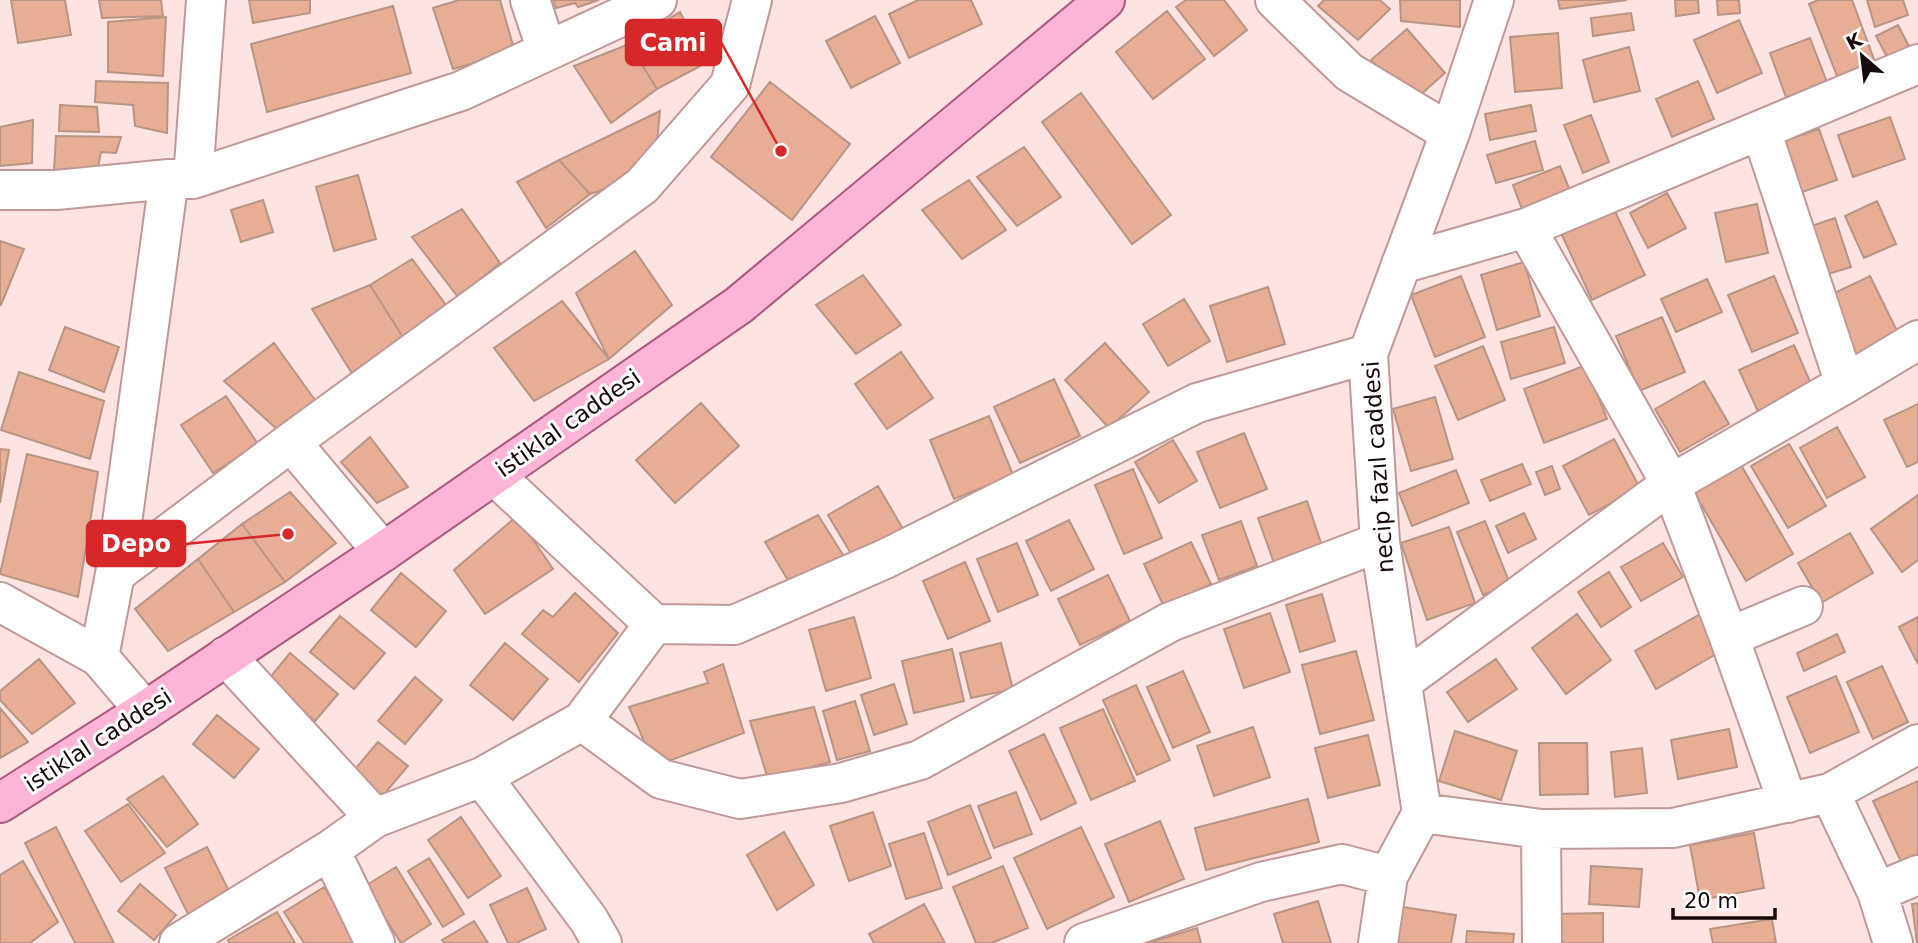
<svg xmlns="http://www.w3.org/2000/svg" width="1918" height="943" viewBox="0 0 1918 943" font-family="'DejaVu Sans',sans-serif">
<style>
.building{fill:#e8ae95;stroke:#b89485;stroke-width:2}
.lines{fill:none;stroke-linecap:round;stroke-linejoin:round}
.minor-casing{stroke:#c19898;stroke-width:42}
.major-casing{stroke:#ac597e;stroke-width:42}
.minor{stroke:#fff;stroke-width:38}
.major{stroke:#fdb5d7;stroke-width:38}
.labels{text-anchor:middle;dominant-baseline:central;stroke-width:6;stroke-linejoin:round;paint-order:stroke}
.street-label{font-size:23px;fill:#17090a;stroke:#fff}
.leader{fill:none;stroke:#d62828;stroke-width:2.5}
.callout-dot{fill:#d62828;stroke:#fff;stroke-width:2.5}
.callout{fill:#d62828;stroke:#d62828;stroke-width:2.5}
.callout-label{font-size:24px;text-anchor:middle;font-weight:bold;fill:#fff}
</style>
<rect width="100%" height="100%" fill="#fee3e3"/>
<path class="building" d="M11 0H65L71 35 18 43Z
M99 0H161L163 16 102 18Z
M249 0H310V13L253 23Z
M459 0H500L515 52 453 69 433 8Z
M553 0H599L578 7 575 3 556 8Z
M918 0H971L982 24 909 58 889 14Z
M1186 0H1224L1247 30 1214 56 1176 7Z
M1324 0H1380L1390 9 1358 40 1318 6Z
M1400 0H1460V27L1401 21Z
M1558 0H1627L1560 9Z
M1675 0H1698L1699 13 1676 16Z
M1717 0H1739L1740 13 1718 15Z
M1818 0H1852L1875 62 1837 76 1809 4Z
M1867 0H1903L1908 15 1875 27Z
M393 6 411 73 267 112 251 44Z
M1167 11 1205 59 1153 99 1116 52Z
M680 12 706 63 657 89 629 44Z
M1631 13 1634 30 1593 36 1591 18Z
M875 16 900 63 851 88 826 41Z
M166 17 163 76 108 72V22Z
M1739 20 1762 73 1717 93 1694 40Z
M1898 25 1910 48 1888 59 1876 36Z
M1407 29 1445 73 1410 104 1371 60Z
M1558 33 1562 88 1515 92 1510 37Z
M1810 38 1828 85 1787 100 1770 53Z
M629 44 657 89 611 123 574 66Z
M1629 47 1640 91 1594 102 1583 60Z
M96 81 168 83 167 133 135 126 133 105 95 102Z
M1698 81 1714 119 1672 137 1656 99Z
M770 82 850 144 792 220 711 157Z
M1081 93 1171 215 1132 244 1042 122Z
M60 105 97 107 99 132 59 131Z
M1531 105 1536 131 1490 140 1485 114Z
M660 111 654 173 590 194 559 160Z
M1591 115 1609 162 1583 173 1564 125Z
M1890 117 1905 159 1853 177 1838 135Z
M33 120 32 163 0 166V127Z
M1819 129 1837 180 1791 196 1773 145Z
M56 136 121 137 116 153 101 152 97 172 54 170Z
M1535 141 1543 170 1496 183 1487 155Z
M1024 147 1061 197 1017 226 977 177Z
M559 160 590 194 546 228 517 182Z
M1560 166 1571 193 1523 212 1513 185Z
M358 175 376 239 334 251 316 187Z
M969 180 1006 230 962 259 922 210Z
M1667 193 1686 228 1648 248 1630 213Z
M263 200 273 232 241 242 231 210Z
M1877 201 1896 244 1864 258 1845 216Z
M1757 204 1768 253 1726 262 1715 213Z
M1613 207 1645 275 1592 300 1561 233Z
M462 209 500 263 458 297 412 237Z
M1835 218 1851 267 1818 277 1803 229Z
M0 241 24 249 1 305 0 304Z
M635 251 672 305 609 359 576 293Z
M412 259 458 321 404 339 370 285Z
M1524 262 1540 316 1497 330 1481 275Z
M863 275 901 325 856 354 816 305Z
M1461 276 1485 337 1435 357 1411 295Z
M1774 276 1798 333 1752 352 1728 295Z
M1870 276 1899 335 1851 357 1822 299Z
M1707 279 1722 312 1676 332 1661 299Z
M370 285 404 339 353 375 312 309Z
M1268 287 1285 344 1227 362 1210 306Z
M1184 299 1210 341 1168 366 1143 324Z
M562 301 609 359 534 401 494 348Z
M1662 317 1685 372 1639 391 1616 336Z
M65 327 119 347 104 392 49 370Z
M1554 327 1565 363 1511 379 1501 342Z
M274 343 315 400 291 442 224 381Z
M1105 343 1149 392 1109 428 1065 380Z
M1794 345 1815 393 1761 418 1739 370Z
M1483 346 1505 400 1458 420 1435 366Z
M901 352 933 398 887 429 855 384Z
M1586 365 1607 419 1544 443 1524 389Z
M19 372 104 401 90 459 1 430Z
M1054 379 1080 436 1020 463 994 407Z
M1704 381 1729 424 1680 452 1655 409Z
M226 396 258 444 213 473 181 425Z
M1435 397 1453 459 1411 471 1393 409Z
M701 403 739 446 675 503 636 460Z
M1918 404V462L1907 467 1884 420Z
M989 416 1013 475 954 499 930 440Z
M1837 427 1865 477 1827 498 1800 448Z
M1244 433 1267 489 1220 508 1197 452Z
M370 437 408 487 377 503 341 462Z
M1614 439 1640 488 1589 515 1563 466Z
M1173 440 1197 481 1159 503 1135 462Z
M1789 444 1826 506 1788 528 1751 466Z
M0 449 9 450 0 503Z
M27 454 98 472 78 597 0 574Z
M1522 464 1531 484 1490 501 1481 480Z
M1741 465 1793 554 1746 581 1694 492Z
M1552 466 1560 489 1545 495 1536 472Z
M1133 469 1162 538 1124 554 1095 485Z
M1456 470 1469 503 1412 526 1399 493Z
M878 486 903 529 853 557 828 515Z
M290 492 336 543 285 582 242 524Z
M1918 495V560L1902 572 1871 529Z
M1307 501 1322 546 1274 563 1258 518Z
M1524 513 1536 539 1508 553 1496 526Z
M818 515 850 566 795 592 765 542Z
M517 516 553 569 485 614 454 570Z
M1069 520 1094 569 1051 591 1026 541Z
M1241 521 1257 566 1219 580 1202 535Z
M1485 521 1510 584 1483 595 1457 532Z
M242 524 285 582 234 612 198 559Z
M1449 527 1475 603 1427 620 1401 543Z
M1850 533 1873 573 1821 603 1798 563Z
M1191 542 1211 584 1164 607 1144 564Z
M1017 543 1038 595 998 612 977 559Z
M1663 543 1683 577 1641 601 1621 567Z
M198 559 234 612 168 651 135 609Z
M965 562 990 621 948 639 923 581Z
M1609 572 1631 607 1601 627 1578 592Z
M401 573 446 611 416 647 371 610Z
M1108 575 1130 621 1080 645 1058 599Z
M575 593 618 633 579 682 522 634 543 610 553 617Z
M1322 594 1335 641 1300 652 1286 605Z
M1270 613 1290 672 1244 688 1224 629Z
M1702 613 1723 650 1656 689 1635 651Z
M1577 614 1611 660 1566 694 1532 648Z
M340 616 385 653 354 689 310 652Z
M854 617 871 678 826 691 809 630Z
M1918 617V664L1899 627Z
M1837 634 1845 652 1804 671 1797 653Z
M505 643 548 679 513 720 470 685Z
M1001 643 1013 689 971 698 960 653Z
M952 649 964 701 914 713 902 661Z
M1356 651 1374 720 1320 734 1302 665Z
M290 653 338 694 315 721 267 681Z
M39 659 75 703 32 734 0 700V691Z
M1496 659 1517 689 1468 722 1447 692Z
M723 664 744 733 655 766 629 707 708 683 704 672Z
M1882 666 1908 722 1873 739 1847 682Z
M1183 671 1210 732 1173 748 1147 687Z
M1836 676 1859 732 1810 753 1787 697Z
M415 677 442 700 405 744 378 721Z
M894 684 907 724 874 735 861 695Z
M1136 685 1170 760 1137 775 1103 700Z
M855 701 870 751 837 760 823 711Z
M814 707 830 762 768 779 750 721Z
M0 708 28 742 0 758Z
M1103 709 1135 781 1091 800 1060 728Z
M217 715 259 749 234 778 193 744Z
M1253 727 1270 777 1214 796 1197 746Z
M1729 729 1737 767 1678 779 1671 740Z
M1455 731 1517 751 1501 800 1439 781Z
M1044 734 1076 803 1041 820 1009 751Z
M1368 735 1380 785 1328 798 1315 748Z
M378 742 408 766 380 799 350 775Z
M1539 743H1587L1588 794 1540 795Z
M1642 748 1647 793 1615 797 1611 752Z
M163 776 198 824 167 847 127 799Z
M1918 781V854L1901 862 1873 801Z
M1016 792 1032 834 994 848 978 806Z
M1308 799 1319 842 1206 870 1195 828Z
M128 804 165 853 121 882 85 831Z
M970 805 991 858 948 875 928 822Z
M873 812 891 866 849 881 830 826Z
M461 817 501 876 468 898 428 840Z
M1160 821 1184 879 1129 902 1105 844Z
M56 827 114 943H75L25 843Z
M1081 827 1114 897 1047 929 1014 858Z
M784 832 814 885 777 910 747 855Z
M924 833 942 888 906 899 889 844Z
M1754 833 1764 888 1700 900 1690 845Z
M207 847 230 893 188 914 165 868Z
M429 858 464 914 443 927 408 871Z
M23 861 58 922 30 943H0V875Z
M1003 866 1028 928 992 943H976L953 887Z
M1591 866 1642 869 1639 907 1589 904Z
M396 867 431 924 401 943 365 886Z
M140 884 176 915 154 940 118 911Z
M324 887 357 939 351 943H304L284 912Z
M527 888 546 929 516 943H508L490 905Z
M1318 901 1331 943H1283L1274 914Z
M1918 903V943H1917L1912 904Z
M924 904 945 943H874L869 934Z
M1403 907 1456 915 1451 943H1397Z
M277 912 295 943H229L228 940Z
M1603 913V943H1549V914Z
M1772 919 1776 943H1713L1710 929Z
M474 921 488 943H444L442 940Z
M1197 928 1201 943H1148Z
M1467 931 1514 934 1513 943H1466Z"/>
<g class="lines">
<g class="minor-casing">
<path id="minor" d="M530 0 547 51
M1275 0 1349 72 1450 133
M1761 130 1845 384
M193 179 206 0
M0 190H56L169 179H193L461 91 657 0
M1526 228 1671 484 1729 637 1788 803
M1401 264 1526 228 1918 64
M291 442 383 552
M494 475 654 624 734 625 885 559 1197 403 1368 354
M115 574 291 442 642 186 730 85 752 0
M0 602 99 657 145 711
M1729 637 1803 606
M226 656 375 818
M99 657 115 574 169 179
M1402 682 1671 484 1845 384 1918 340
M582 721 661 779 740 799 841 783 920 760 1170 622 1380 542
M482 777 589 920 602 943
M1830 793 1877 892 1893 943
M1422 813 1541 829 1673 828 1830 793 1918 744
M1541 829 1542 943
M330 850 375 943
M1877 892 1918 875
M179 943 330 850 375 818 482 777 582 721 654 624
M1084 943 1261 882 1342 864 1388 876
M1378 943 1388 876 1422 813 1380 542 1368 354 1450 133 1494 0"/>
</g>
<g class="major-casing">
<path id="major" d="M0 803 145 711 383 552 739 305 1105 0"/>
</g>
<use href="#minor" class="minor"/>
<use href="#major" class="major"/>
</g>
<g class="labels">
<g class="street-label">
<text transform="translate(568 423) rotate(-35)">istiklal caddesi</text>
<text transform="translate(1378 467) rotate(-94)">necip fazıl caddesi</text>
<text transform="translate(98 740) rotate(-33)">istiklal caddesi</text>
</g>
</g>
<path class="leader" d="M781 151L721 42M288 534L185 544"/>
<g class="callout-dot">
<circle cx="781" cy="151" r="7"/>
<circle cx="288" cy="534" r="7"/>
</g>
<g class="callout">
<rect x="626" y="20" width="95" height="45" rx="7"/>
<rect x="87" y="521" width="98" height="45" rx="7"/>
</g>
<g class="callout-label">
<text x="673" y="51">Cami</text>
<text x="136" y="552">Depo</text>
</g>
<g transform="translate(1862 56) rotate(332)" stroke="#ffffff" stroke-width="5" paint-order="stroke">
<path d="M0-5L12 26L0 18L-12 26Z" fill="#17090a"/>
<text y="-10" font-size="19" font-weight="bold" text-anchor="middle" fill="#17090a">K</text>
</g>
<path d="M1673 908v10h102v-10" fill="none" stroke="#17090a" stroke-width="3.5"/>
<text x="1684" y="908" font-size="21" fill="#17090a" stroke="#ffffff" stroke-width="5" paint-order="stroke">20 m</text>
</svg>
